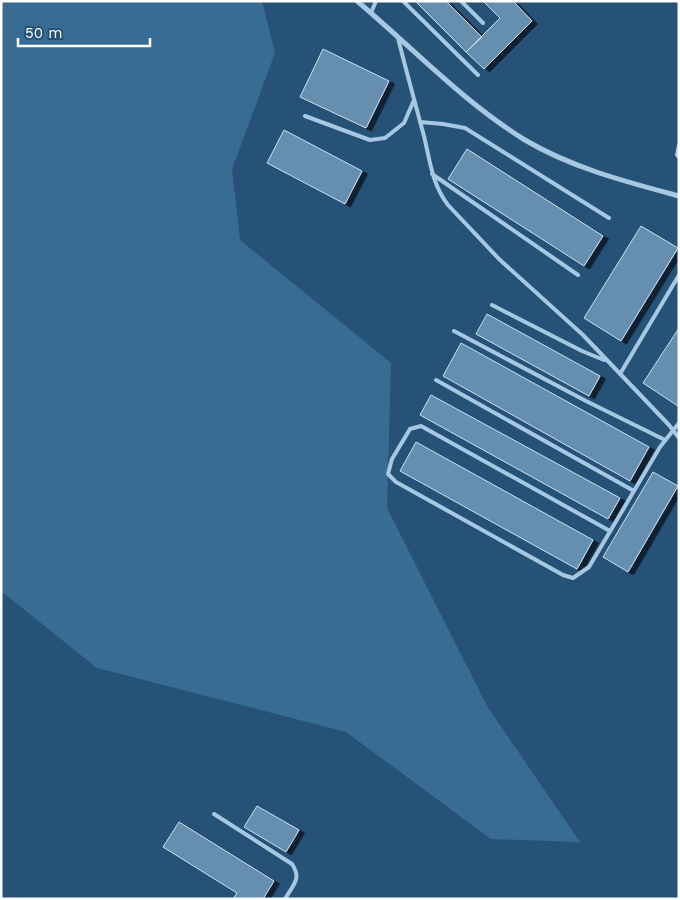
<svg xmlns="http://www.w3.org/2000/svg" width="680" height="900" viewBox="0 0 680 900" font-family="'Work Sans',sans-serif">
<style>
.green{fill:#396c94}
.building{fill:#668eae;stroke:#c9e0f2;filter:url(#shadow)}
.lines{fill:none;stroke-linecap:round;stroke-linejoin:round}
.service{stroke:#a7c8e2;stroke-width:4}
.minor{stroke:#a7c8e2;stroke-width:5}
</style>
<defs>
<filter id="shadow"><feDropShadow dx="5.5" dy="3" stdDeviation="0" flood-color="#0009"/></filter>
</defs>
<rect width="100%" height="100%" fill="#265277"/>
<path class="green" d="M1 1H262L275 53 232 169 240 240 391 363 387 508 487 706 580 842 491 839 346 732 97 668 1 591Z"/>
<path class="building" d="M415 1H446L482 37 466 52Z
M483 1H513L532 21 484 69 466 52 500 18Z
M323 49 389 81 366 128 300 97Z
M284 130 362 171 345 204 267 163Z
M467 149 603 236 584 266 448 179Z
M641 226 678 248 621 341 584 318Z
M487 314 600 376 589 396 476 334Z
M679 328V404L678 406 643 383Z
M461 343 649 447 630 481 443 376Z
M431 395 620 498 608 519 420 415Z
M416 442 593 540 577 569 400 471Z
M653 472 678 486 628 572 603 557Z
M257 806 299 830 286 852 244 827Z
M179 822 274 881 263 899H233L237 893 163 847Z"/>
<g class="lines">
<path class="service" d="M403 1 478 75
M461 1 483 23
M371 13 376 1
M398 38C406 70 415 103 424 136 430 161 432 184 448 205L499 259 583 335 669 425 679 438
M305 116 370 140 385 138 404 123 414 100
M420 122 443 124 465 128 609 218
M679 145 677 155 679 157
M432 174 578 275
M492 305 582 351 604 360
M454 331 586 401 665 440
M620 374 679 275
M436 380 634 491
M610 531 421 426 410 429 392 459 388 474 396 482 563 575 573 578 589 567 660 447 679 423
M214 814 292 864C302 879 293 885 285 899"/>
<path class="minor" d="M357 1C412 47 463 102 525 140 572 168 627 182 679 196"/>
</g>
<rect width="680" height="900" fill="none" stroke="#ffffff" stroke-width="5"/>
<path d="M18 38v8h132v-8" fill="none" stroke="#ffffff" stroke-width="2.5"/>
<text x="25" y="38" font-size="15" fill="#ffffff" stroke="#265277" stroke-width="4" paint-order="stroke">50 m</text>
</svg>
